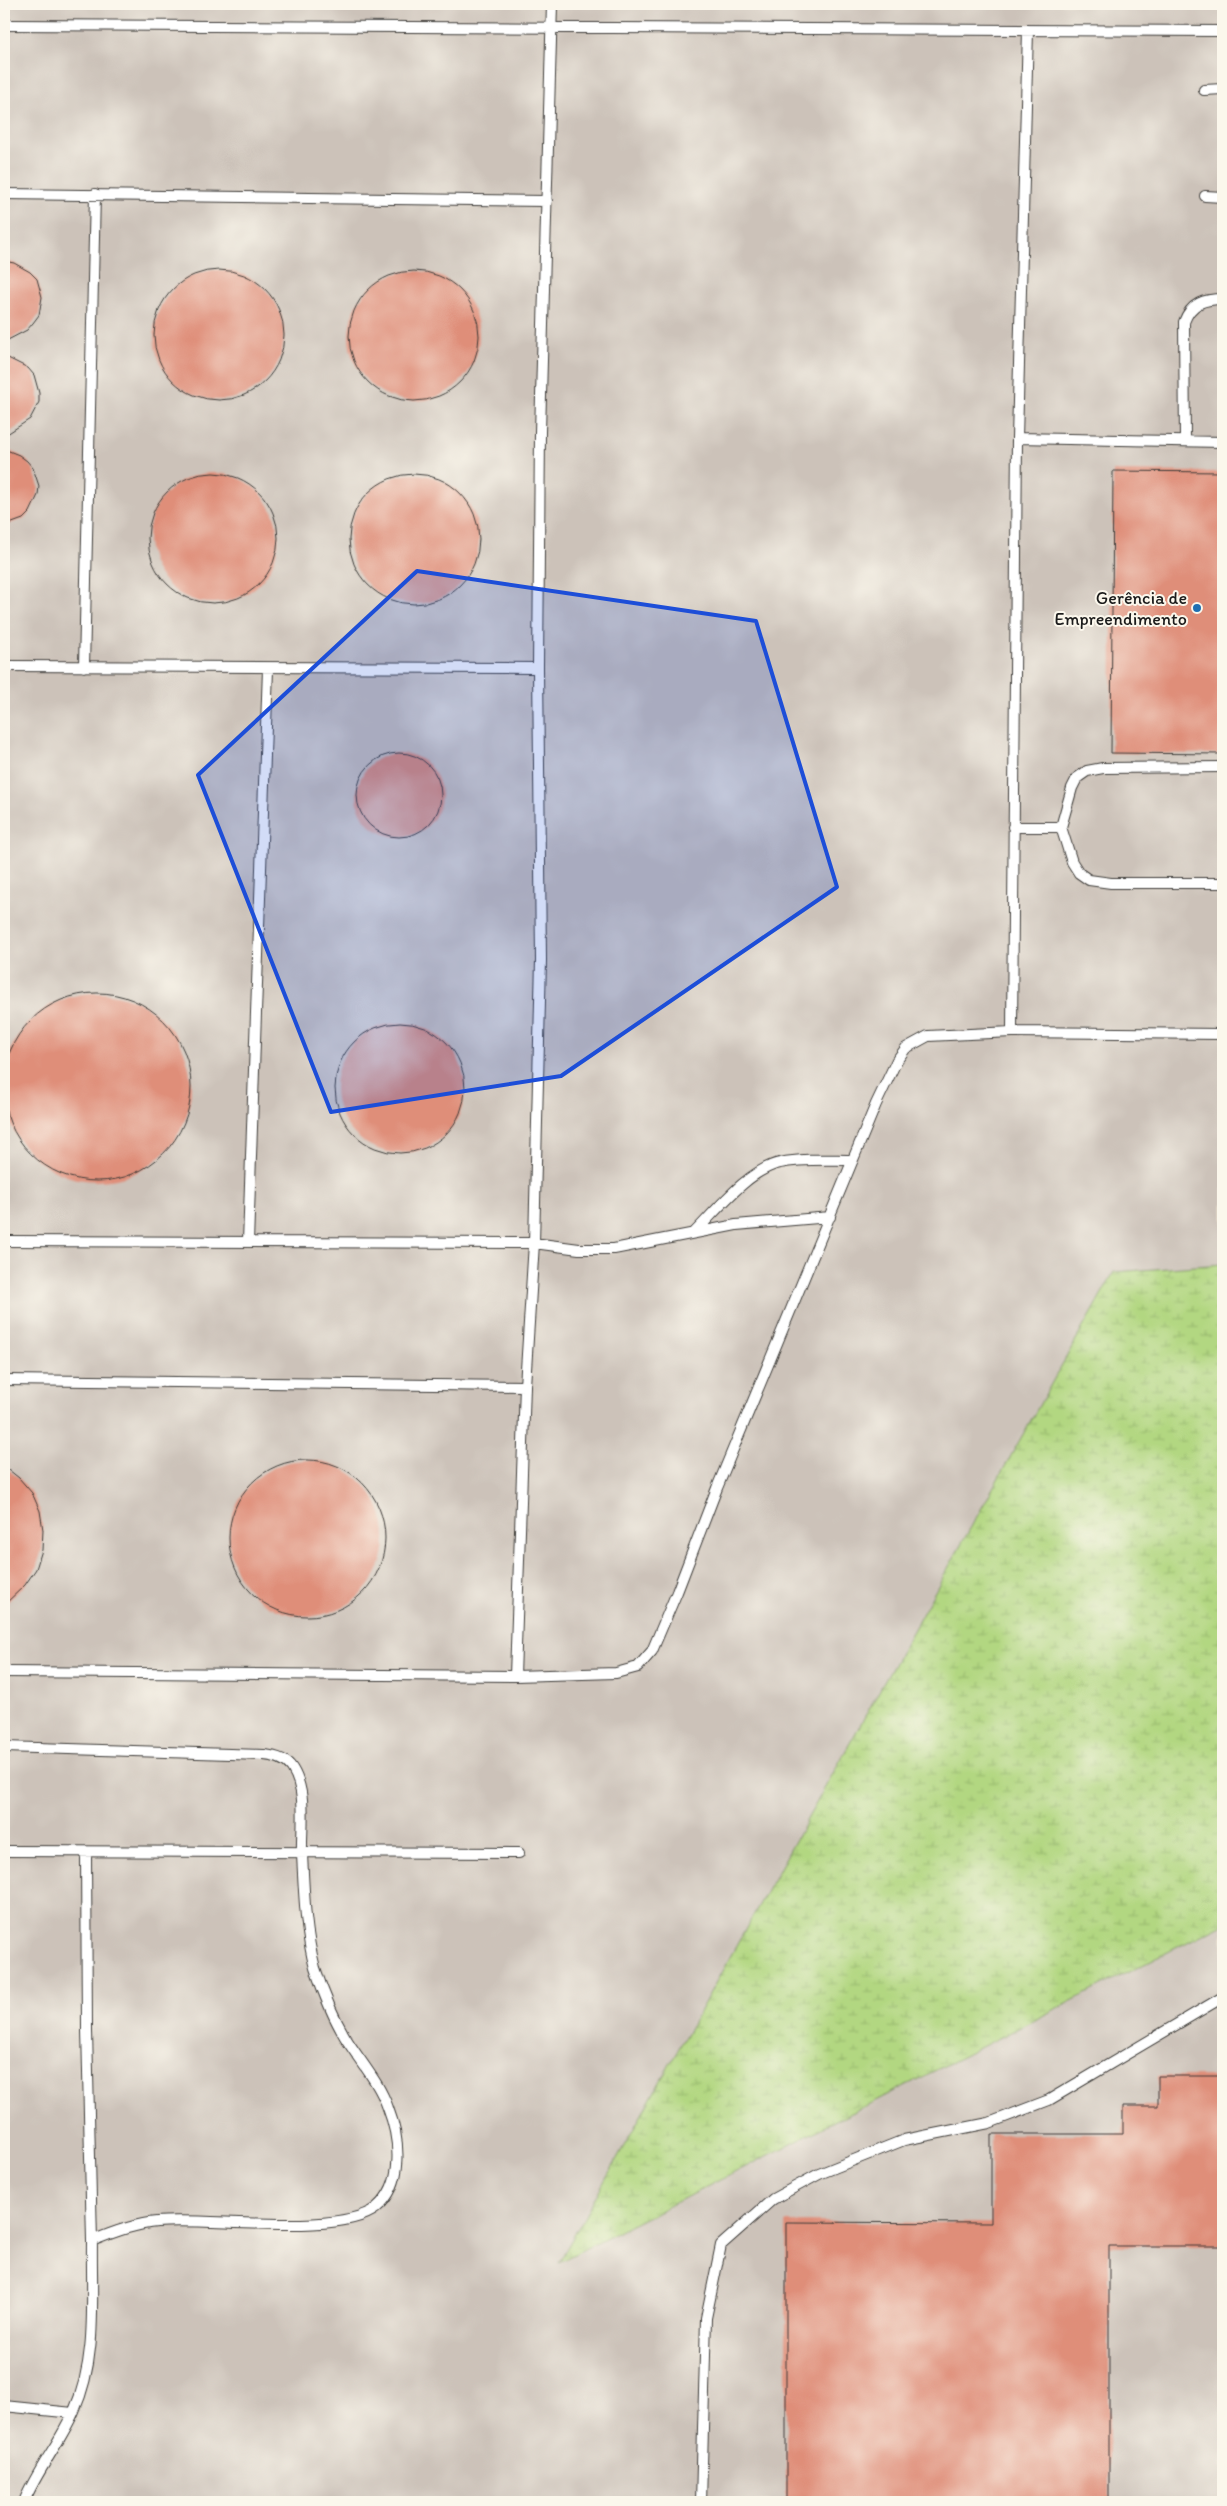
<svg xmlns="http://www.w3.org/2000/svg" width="1227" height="2506" viewBox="0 0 1227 2506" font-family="Itim,sans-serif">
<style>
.industrial{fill:#ccc2b9}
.wetland{fill:url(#wetland-marsh);stroke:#677a4e}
.building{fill:#df8e79}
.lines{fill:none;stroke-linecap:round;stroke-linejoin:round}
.service-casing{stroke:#3d3b38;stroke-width:12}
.service{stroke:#fff;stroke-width:10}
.marked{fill:#1d4ed8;fill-opacity:0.2;stroke:#1d4ed8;stroke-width:4;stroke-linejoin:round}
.poi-dot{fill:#1f6fb2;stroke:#fbf7ec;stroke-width:2}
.labels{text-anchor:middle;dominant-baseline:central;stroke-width:4;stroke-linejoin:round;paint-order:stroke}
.poi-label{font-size:18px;fill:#1c1c1c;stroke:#fbf7ec;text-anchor:end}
</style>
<defs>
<pattern id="wetland-marsh" width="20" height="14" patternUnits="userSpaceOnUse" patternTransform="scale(1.25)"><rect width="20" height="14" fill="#b2d781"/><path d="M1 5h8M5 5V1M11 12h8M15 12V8" fill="none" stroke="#98b86f"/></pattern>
</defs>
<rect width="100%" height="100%" fill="#fbf7ec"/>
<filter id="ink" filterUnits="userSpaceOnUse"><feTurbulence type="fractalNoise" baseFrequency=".02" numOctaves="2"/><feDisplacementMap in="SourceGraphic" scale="10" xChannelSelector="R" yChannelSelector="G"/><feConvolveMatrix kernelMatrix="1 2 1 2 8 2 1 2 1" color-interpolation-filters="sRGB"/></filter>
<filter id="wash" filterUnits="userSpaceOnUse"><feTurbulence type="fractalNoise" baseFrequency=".0096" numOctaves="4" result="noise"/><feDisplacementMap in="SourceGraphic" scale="20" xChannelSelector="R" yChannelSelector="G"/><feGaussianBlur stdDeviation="1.12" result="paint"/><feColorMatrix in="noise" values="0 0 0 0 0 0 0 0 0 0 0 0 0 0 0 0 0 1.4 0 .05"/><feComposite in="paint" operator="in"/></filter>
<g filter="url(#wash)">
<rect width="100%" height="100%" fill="#f6ead5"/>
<path class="industrial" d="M4 4H1223V1264L1114 1273 560 2262 1223 1924V2502H4Z"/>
<path class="wetland" d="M1223 1264V1924L559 2262 1114 1272Z"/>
<g id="blocks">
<path class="building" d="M4 261 14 263 30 272 37 279 42 297 39 315 33 323 27 330 4 342Z
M154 335a65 65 0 1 1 130 0a65 65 0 1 1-130 0Z
M349 336a65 65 0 1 1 130 0a65 65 0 1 1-130 0Z
M4 356 28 368 34 375 39 393V402L30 419 4 436Z
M4 449 19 455 27 461 33 468 39 486 38 495 30 512 23 519 4 526Z
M1113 471 1223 472V754L1111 753Z
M148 538a65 65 0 1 1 130 0a65 65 0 1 1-130 0Z
M349 539a65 65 0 1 1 130 0a65 65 0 1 1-130 0Z
M357 795a42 42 0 1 1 84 0a42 42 0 1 1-84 0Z
M3 1087a94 94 0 1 1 188 0a94 94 0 1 1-188 0Z
M335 1088a65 65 0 1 1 130 0a65 65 0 1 1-130 0Z
M229 1538a78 78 0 1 1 156 0a78 78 0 1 1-156 0Z
M4 1466 19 1478 32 1493 40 1511 43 1530 42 1550 36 1569 25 1585 4 1605Z
M1158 2076H1223V2246H1109V2502H786V2222L991 2223V2134H1123V2106H1158Z"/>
</g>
</g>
<g filter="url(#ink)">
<use href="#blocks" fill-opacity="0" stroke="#3d3b38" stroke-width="1"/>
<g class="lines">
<g class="service-casing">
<path id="service" d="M4 25 1223 31
M1204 90 1223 89
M4 194 547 201
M1205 196 1223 197
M1017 438 1223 442
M1185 441 1184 322C1191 303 1204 299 1223 299
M4 666 538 668
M84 667 95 194
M1223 767 1103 768 1087 771 1077 778 1072 788 1061 827 1072 862 1079 873 1089 880 1111 883H1223
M1013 827H1061
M1012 1032 1017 438 1028 30
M694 1233C716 1211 749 1169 780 1163 803 1158 830 1160 853 1160
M4 1241 534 1243 579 1249H614L736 1225 830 1217
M248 1242 268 669
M4 1380 525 1386
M4 1672 515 1676 616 1673 638 1667 652 1651 677 1592 717 1488 876 1104 897 1060 906 1048 928 1036 1012 1032 1223 1034
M515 1676 525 1386 534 1243 541 960 538 668 540 432 552 4
M4 1747 264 1755C275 1756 286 1759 292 1768 308 1793 301 1827 302 1854 304 1892 305 1931 315 1968 323 1992 332 2015 345 2037 359 2060 379 2082 388 2108 400 2139 405 2184 376 2208 339 2237 208 2217 157 2222 134 2224 113 2232 92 2241 91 2298 98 2358 74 2411 60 2443 37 2470 24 2502
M4 1851 519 1853
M86 1852 87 2030 92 2241
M4 2406 73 2413
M701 2502 706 2318 721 2245 773 2199 819 2174 904 2140 989 2123 1049 2100 1223 1997"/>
</g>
<use href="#service" class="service"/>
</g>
</g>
<path class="marked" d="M417 571 756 621 837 887 561 1076 331 1112 198 775Z"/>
<circle class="poi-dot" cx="1197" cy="608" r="5"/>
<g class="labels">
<g class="poi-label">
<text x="1187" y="598">Gerência de<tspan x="1187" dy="21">Empreendimento</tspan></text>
</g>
</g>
<rect width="1227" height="2506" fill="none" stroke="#fbf7ec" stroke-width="20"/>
</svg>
